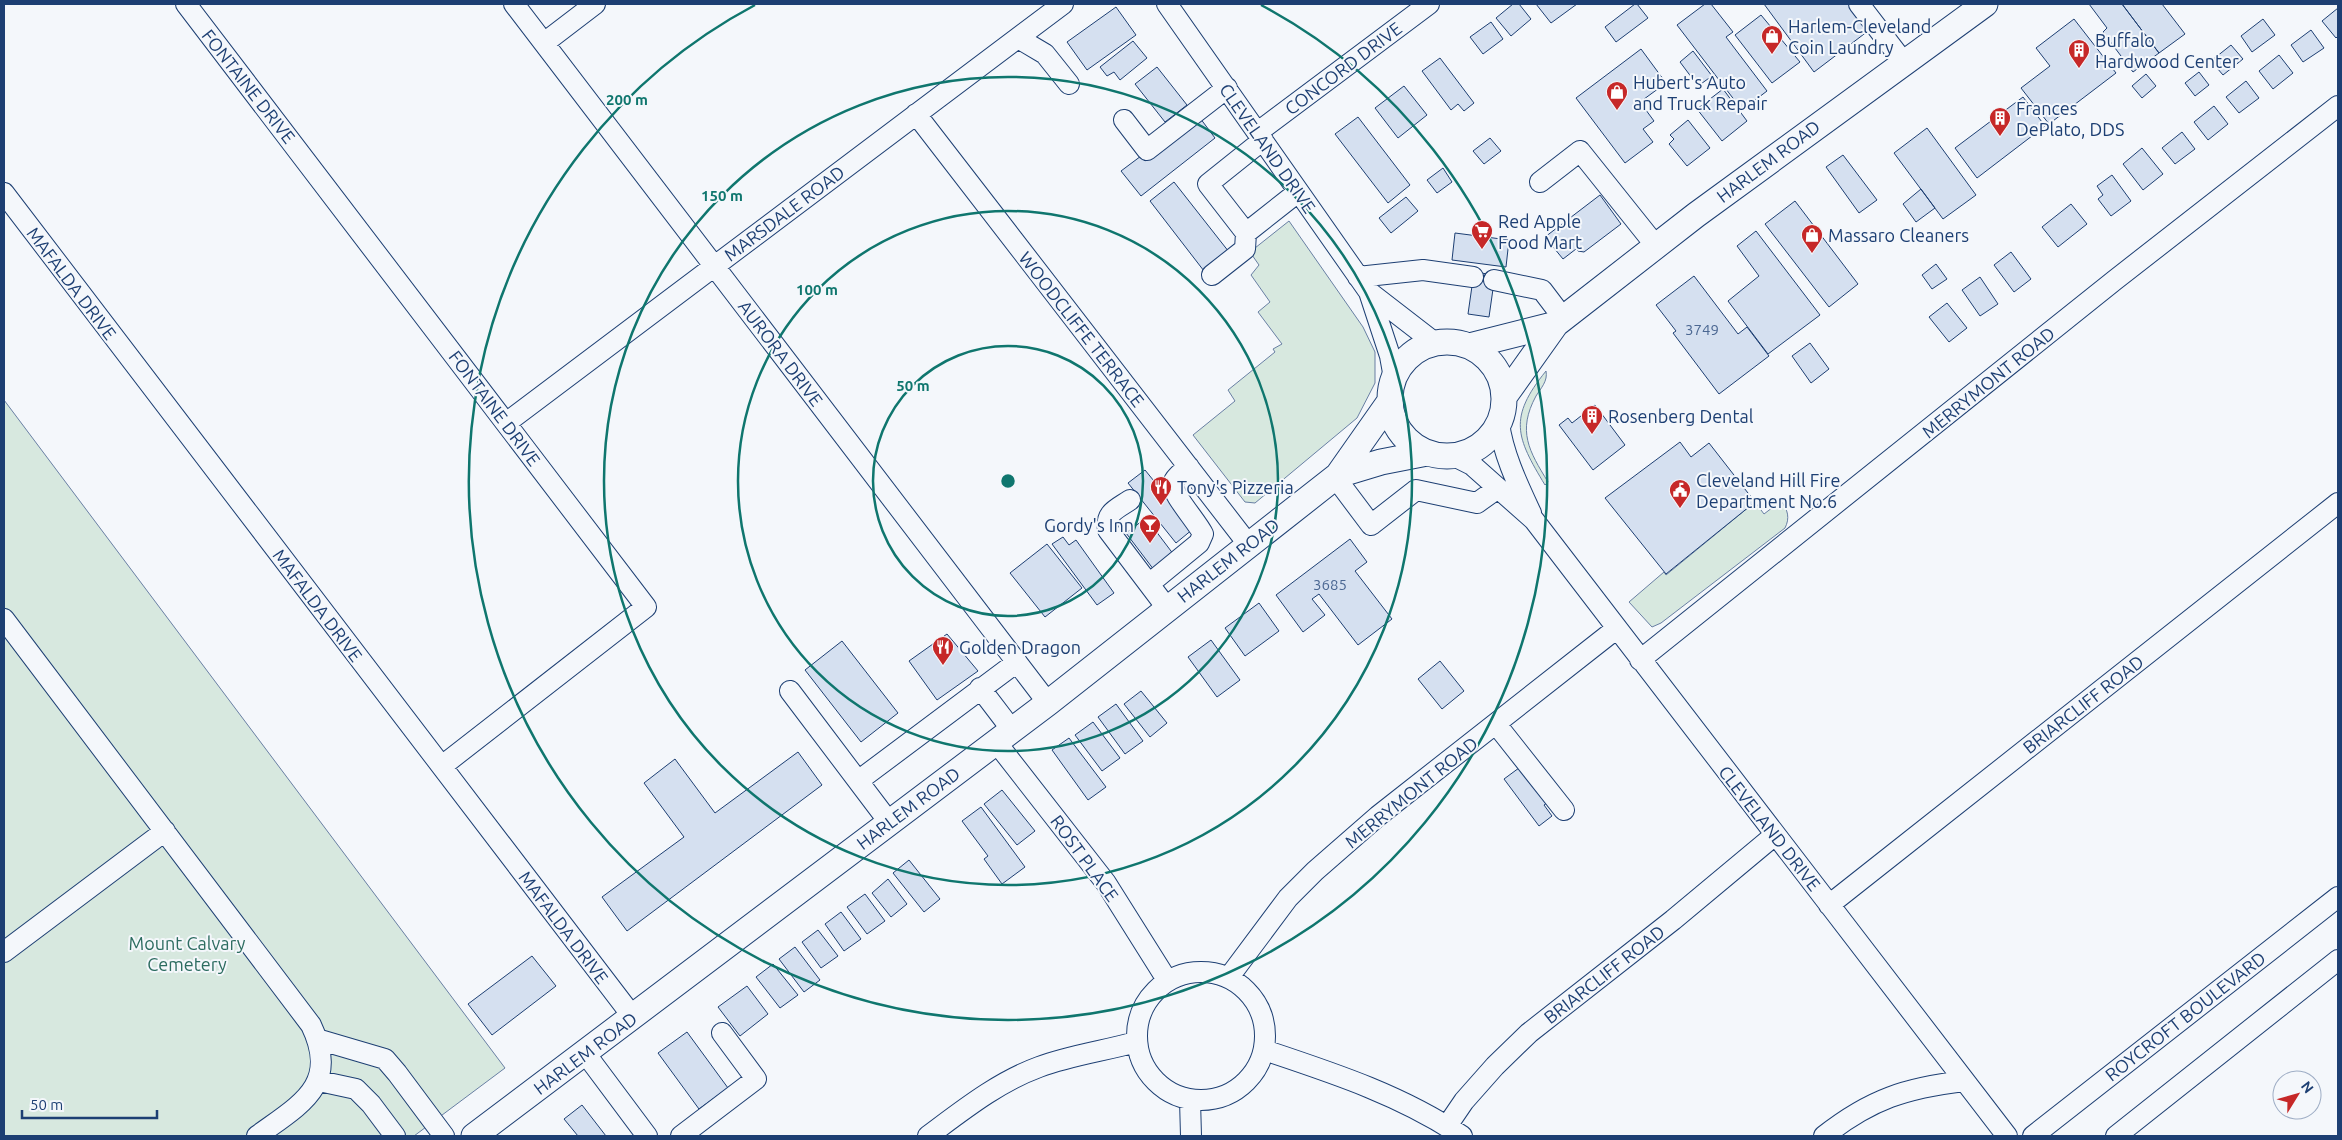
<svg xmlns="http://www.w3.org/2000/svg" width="2342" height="1140" viewBox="0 0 2342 1140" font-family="Ubuntu,sans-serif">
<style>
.green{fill:#d7e8df;stroke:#687fa3}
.building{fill:#d5e0f0;stroke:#1d3f73}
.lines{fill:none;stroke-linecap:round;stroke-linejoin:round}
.minor-casing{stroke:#1d3f73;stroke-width:22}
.major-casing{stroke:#1d3f73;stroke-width:27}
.minor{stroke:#f4f7fb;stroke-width:20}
.major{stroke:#f4f7fb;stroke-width:25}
.ring{fill:none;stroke:#0f766e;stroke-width:2.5}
.labels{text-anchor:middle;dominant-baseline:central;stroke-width:4;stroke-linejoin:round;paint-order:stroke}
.number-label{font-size:15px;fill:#4b6792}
.poi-label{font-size:18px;fill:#1d3f73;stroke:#f4f7fb;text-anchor:start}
.street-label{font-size:18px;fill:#1d3f73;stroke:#f4f7fb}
.park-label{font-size:18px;fill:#2c6c60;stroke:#f4f7fb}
.centre{fill:#0f766e;stroke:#f4f7fb;stroke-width:2.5}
.ring-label{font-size:15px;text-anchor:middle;font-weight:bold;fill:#0f766e;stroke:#f4f7fb;stroke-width:4;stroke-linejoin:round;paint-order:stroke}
</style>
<rect width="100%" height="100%" fill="#f4f7fb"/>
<path class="green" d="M1289 221 1363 327 1375 352V383L1357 418 1255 503 1245 502 1193 435 1235 401 1228 390 1275 352 1273 349 1282 344 1258 312 1270 302 1251 275 1259 265 1252 255 1255 248Z
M1546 371C1548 381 1541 388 1536 396 1517 431 1529 451 1548 482L1545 485C1516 437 1508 418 1546 371Z
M4 400 505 1068 414 1136H4Z
M1781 501C1788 510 1790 518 1785 528L1661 623 1652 627 1629 602 1664 572 1666 575 1755 502 1764 514Z"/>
<path class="building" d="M1513 4H1519L1531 19 1511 36 1496 18Z
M1536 4H1577L1551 23Z
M1635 4H1637L1648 18 1616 42 1605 27Z
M1705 4H1711L1733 32 1726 37 1767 91 1742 110 1677 25Z
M1764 4H1854L1872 28 1814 72Z
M2089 4H2122L2159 53 2133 72 2103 32 2107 28Z
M2122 4H2162L2185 34 2159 53Z
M1116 7 1136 35 1087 70 1067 42Z
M2338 8V36L2336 38 2322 21Z
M1761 15 1800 62 1772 83 1735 35Z
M2074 19 2116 73 2049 124 2021 88 2050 66 2036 48Z
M2263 19 2275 35 2252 52 2241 36Z
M1491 22 1503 39 1483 54 1470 37Z
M2311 30 2324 48 2303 62 2291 45Z
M1133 41 1147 58 1120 80 1114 72 1107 76 1100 67Z
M2231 45 2243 59 2223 75 2211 61Z
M1641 49 1666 83 1640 102 1654 121 1643 129 1653 142 1625 163 1576 98Z
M1693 51 1712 76 1698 86 1680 62Z
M2279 55 2293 73 2273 89 2259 71Z
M1440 58 1474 103 1464 111 1458 104 1451 110 1422 71Z
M1157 67 1187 105 1165 122 1135 84Z
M2199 72 2209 85 2195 96 2185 83Z
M2146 74 2156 86 2142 98 2132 86Z
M2246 81 2259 98 2239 113 2226 97Z
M1404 86 1427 115 1398 138 1375 108Z
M1723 89 1747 121 1722 141 1697 109Z
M2023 97 2045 126 1977 178 1955 148Z
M2214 106 2228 124 2208 140 2194 122Z
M1358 117 1410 185 1388 203 1335 134Z
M1200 118 1215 138 1141 196 1121 171 1141 156 1145 161Z
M1688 120 1710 148 1687 166 1669 144 1674 139 1670 135Z
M1927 128 1976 195 1943 219 1894 153Z
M2182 132 2195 149 2175 164 2162 148Z
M1490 138 1501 151 1484 164 1473 151Z
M2142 148 2163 174 2143 190 2123 164Z
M1843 155 1877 200 1859 213 1826 167Z
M1443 168 1452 182 1437 193 1427 180Z
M2112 175 2131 201 2111 216 2098 199 2103 195 2097 186Z
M1174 182 1229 252 1204 271 1150 201Z
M1921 189 1935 208 1916 222 1903 204Z
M1600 195 1621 224 1584 252 1578 251 1576 249 1563 259 1545 237Z
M1406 197 1418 211 1391 233 1379 218Z
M1795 201 1858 284 1829 307 1765 224Z
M2071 204 2087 224 2058 247 2042 227Z
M1756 231 1820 315 1768 354 1728 301 1759 276 1737 246Z
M1455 233 1509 240 1506 267 1452 260Z
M2011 252 2031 279 2014 292 1994 265Z
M1936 264 1947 279 1932 289 1922 275Z
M1474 272 1495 275 1489 317 1468 314Z
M1694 276 1738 334 1747 327 1769 356 1719 394 1673 333 1676 331 1656 305Z
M1980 277 1998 304 1980 316 1962 290Z
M1947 303 1967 328 1949 342 1929 317Z
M1810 343 1829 369 1811 383 1792 356Z
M1595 405 1625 445 1593 470 1559 425 1568 418 1572 423Z
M1680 442 1691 457 1709 443 1755 502 1666 574 1605 498Z
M1145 470 1193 529 1176 543 1128 483Z
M1146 518 1174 555 1154 570 1126 533Z
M1063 537 1069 545 1076 540 1114 593 1097 605 1052 544Z
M1350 539 1367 562 1355 571 1392 619 1358 645 1319 594 1312 599 1325 615 1303 632 1276 595Z
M1047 544 1082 588 1045 617 1010 573Z
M1259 603 1279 631 1245 656 1225 628Z
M947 634 978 671 937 700 909 661Z
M1211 640 1240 680 1217 697 1188 657Z
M842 641 898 713 861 742 805 670Z
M1440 661 1464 691 1442 709 1418 679Z
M1141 691 1167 723 1150 737 1124 704Z
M1116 704 1143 741 1125 754 1098 717Z
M1093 722 1120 758 1102 771 1075 735Z
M1069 738 1106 787 1088 800 1052 750Z
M798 752 822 785 627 931 602 897 684 837 644 783 675 759 715 813Z
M1523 765 1550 801 1544 805 1552 816 1539 826 1504 779Z
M1002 790 1035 831 1017 845 984 804Z
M981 807 1025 867 1002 884 984 859 988 856 962 821Z
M909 860 940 899 924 912 893 873Z
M888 879 907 904 891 917 872 893Z
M865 894 885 921 867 934 847 907Z
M841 912 861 939 844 951 825 924Z
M818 930 838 956 821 968 802 942Z
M795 947 820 980 804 992 779 959Z
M532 956 556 986 492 1035 468 1004Z
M773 964 798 995 780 1008 756 977Z
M747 986 768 1014 740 1036 718 1007Z
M687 1032 728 1088 699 1109 658 1053Z
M582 1105 606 1136H578L564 1119Z"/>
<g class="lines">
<g class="minor-casing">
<path id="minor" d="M186 4 646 607 442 766
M514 4 1048 703
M1167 4 1369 292 1435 343
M1859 4 1905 64
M1018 38 1045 54 1069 84
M544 43 595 4
M916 114 1248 544
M1124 120 1147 150 1227 88
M1258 132 1429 4
M1263 140 1208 184 1246 233 1298 192
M1540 182 1580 151 1656 246
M4 193 633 1017
M1212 275 1245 249 1246 233
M1358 277 1423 270 1473 277
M1494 280 1542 290 1564 319
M1369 292 1390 356 1394 378
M506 423 1063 4
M1499 423C1503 454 1518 485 1531 513
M1454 456 1472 465 1534 520 2007 1136
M1335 477 1371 525 1416 490 1477 503 1498 488
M1130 500C1117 509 1105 512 1108 530L1167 608
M1149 584 1199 543 1203 534C1198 523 1171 493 1173 484 1174 477 1184 471 1189 467
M4 619 311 1025C340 1085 301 1104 257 1136
M1640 660 2115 280 2338 106
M980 688 1012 730
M790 691 889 822
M1496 724 1564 810
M996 742 1106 883 1167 980
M858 781 1017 662
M1829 905 2338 503
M4 952 165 831
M1137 1036a64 64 0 1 1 128 0a64 64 0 1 1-128 0Z
M1229 977 1288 898 1315 871 1378 816 1616 629
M317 1039 385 1059 397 1073 444 1136
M1264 1050C1333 1073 1401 1095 1462 1136
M585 1053 647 1136
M319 1081 356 1089 371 1104 395 1136
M1190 1100 1191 1136
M1447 1126 1464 1101 1495 1066 1529 1033 1673 920 1775 835
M681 1136 756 1079 722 1033
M928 1136C963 1110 998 1082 1039 1067 1071 1055 1104 1051 1136 1042
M1824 1136C1871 1099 1906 1088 1964 1081
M2033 1136 2338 897
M2116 1136 2338 960"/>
</g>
<g class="major-casing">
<path id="major" d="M1390 399a57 57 0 1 1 114 0a57 57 0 1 1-114 0Z
M1469 346 1556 324
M1504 397 1556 324 1696 215 1985 4
M1338 475 1381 462 1427 453
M474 1136 1048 703 1338 475 1390 401"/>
</g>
<use href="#minor" class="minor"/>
<use href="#major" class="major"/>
</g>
<g class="ring">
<circle cx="1008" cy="481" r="135"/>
<circle cx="1008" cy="481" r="270"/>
<circle cx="1008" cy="481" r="404"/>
<path d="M1261 5A539 539 0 1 1 755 5"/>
</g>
<defs>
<g id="shop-pin" transform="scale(1.125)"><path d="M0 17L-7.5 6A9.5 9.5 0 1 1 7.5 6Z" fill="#c62828" stroke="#f4f7fb"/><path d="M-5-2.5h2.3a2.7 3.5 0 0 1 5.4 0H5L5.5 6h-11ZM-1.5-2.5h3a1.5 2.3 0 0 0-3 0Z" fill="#fff"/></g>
<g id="building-pin" transform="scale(1.125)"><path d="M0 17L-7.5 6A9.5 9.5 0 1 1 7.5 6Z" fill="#c62828" stroke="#f4f7fb"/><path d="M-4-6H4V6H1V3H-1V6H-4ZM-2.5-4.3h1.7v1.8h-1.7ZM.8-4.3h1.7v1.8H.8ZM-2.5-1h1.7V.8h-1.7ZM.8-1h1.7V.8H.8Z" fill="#fff"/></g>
<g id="supermarket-pin" transform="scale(1.125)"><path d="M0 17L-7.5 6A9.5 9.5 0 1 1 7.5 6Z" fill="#c62828" stroke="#f4f7fb"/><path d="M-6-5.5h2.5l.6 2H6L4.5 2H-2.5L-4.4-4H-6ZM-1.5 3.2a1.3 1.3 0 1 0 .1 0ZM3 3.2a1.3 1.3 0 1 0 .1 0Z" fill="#fff"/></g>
<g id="restaurant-pin" transform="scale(1.125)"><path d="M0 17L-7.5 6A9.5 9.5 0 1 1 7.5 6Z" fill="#c62828" stroke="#f4f7fb"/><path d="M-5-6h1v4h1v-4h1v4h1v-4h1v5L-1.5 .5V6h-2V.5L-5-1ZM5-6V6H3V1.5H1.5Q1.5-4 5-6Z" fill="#fff"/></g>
<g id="civic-pin" transform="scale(1.125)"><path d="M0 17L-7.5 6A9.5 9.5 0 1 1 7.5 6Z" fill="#c62828" stroke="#f4f7fb"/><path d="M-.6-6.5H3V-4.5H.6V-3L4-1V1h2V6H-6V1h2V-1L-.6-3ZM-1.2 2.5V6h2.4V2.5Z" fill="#fff"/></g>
<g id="bar-pin" transform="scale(1.125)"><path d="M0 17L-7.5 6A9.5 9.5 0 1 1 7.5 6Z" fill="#c62828" stroke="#f4f7fb"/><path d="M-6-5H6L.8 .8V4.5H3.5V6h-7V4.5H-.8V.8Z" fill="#fff"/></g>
</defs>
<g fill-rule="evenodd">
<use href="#shop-pin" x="1772" y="36"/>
<use href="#building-pin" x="2079" y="50"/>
<use href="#shop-pin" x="1617" y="92"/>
<use href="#building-pin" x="2000" y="118"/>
<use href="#supermarket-pin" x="1482" y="231"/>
<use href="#shop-pin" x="1812" y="235"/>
<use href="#building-pin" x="1592" y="416"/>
<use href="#restaurant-pin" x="1161" y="487"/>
<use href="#civic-pin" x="1680" y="490"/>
<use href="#bar-pin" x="1150" y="525"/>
<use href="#restaurant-pin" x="943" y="647"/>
</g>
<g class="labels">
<g class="number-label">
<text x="1702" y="329">3749</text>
<text x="1330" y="584">3685</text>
</g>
<g class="poi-label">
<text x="1788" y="26">Harlem-Cleveland<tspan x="1788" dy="21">Coin Laundry</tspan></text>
<text x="2095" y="40">Buffalo<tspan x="2095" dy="21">Hardwood Center</tspan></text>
<text x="1633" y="82">Hubert's Auto<tspan x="1633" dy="21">and Truck Repair</tspan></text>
<text x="2016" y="108">Frances<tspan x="2016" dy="21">DePlato, DDS</tspan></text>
<text x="1498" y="221">Red Apple<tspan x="1498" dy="21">Food Mart</tspan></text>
<text x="1828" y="235">Massaro Cleaners</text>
<text x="1608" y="416">Rosenberg Dental</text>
<text x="1696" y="480">Cleveland Hill Fire<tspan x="1696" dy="21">Department No.6</tspan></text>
<text x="1177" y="487">Tony's Pizzeria</text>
<text x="1134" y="525" text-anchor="end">Gordy's Inn</text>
<text x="959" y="647">Golden Dragon</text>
</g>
<g class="street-label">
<text transform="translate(1343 68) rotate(-37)">CONCORD DRIVE</text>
<text transform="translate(249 86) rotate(52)">FONTAINE DRIVE</text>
<text transform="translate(1268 148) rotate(55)">CLEVELAND DRIVE</text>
<text transform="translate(1768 161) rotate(-37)">HARLEM ROAD</text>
<text transform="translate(784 213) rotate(-37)">MARSDALE ROAD</text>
<text transform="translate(72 283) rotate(53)">MAFALDA DRIVE</text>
<text transform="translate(1082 329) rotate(52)">WOODCLIFFE TERRACE</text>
<text transform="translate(781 353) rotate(53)">AURORA DRIVE</text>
<text transform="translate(1988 382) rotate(-39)">MERRYMONT ROAD</text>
<text transform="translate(495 408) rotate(53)">FONTAINE DRIVE</text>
<text transform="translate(1228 560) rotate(-38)">HARLEM ROAD</text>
<text transform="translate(318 605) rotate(53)">MAFALDA DRIVE</text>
<text transform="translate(2083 704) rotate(-38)">BRIARCLIFF ROAD</text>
<text transform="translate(1411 792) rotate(-39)">MERRYMONT ROAD</text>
<text transform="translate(908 808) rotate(-37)">HARLEM ROAD</text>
<text transform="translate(1770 828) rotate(52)">CLEVELAND DRIVE</text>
<text transform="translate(1085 858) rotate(54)">ROST PLACE</text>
<text transform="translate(564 927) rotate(53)">MAFALDA DRIVE</text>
<text transform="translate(1604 974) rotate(-38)">BRIARCLIFF ROAD</text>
<text transform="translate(2185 1016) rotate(-38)">ROYCROFT BOULEVARD</text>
<text transform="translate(585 1053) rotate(-37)">HARLEM ROAD</text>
</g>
<g class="park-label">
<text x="187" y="943">Mount Calvary<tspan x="187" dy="21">Cemetery</tspan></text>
</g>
</g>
<circle cx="1008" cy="481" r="8" class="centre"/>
<g class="ring-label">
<text x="627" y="105">200 m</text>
<text x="722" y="201">150 m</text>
<text x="817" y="295">100 m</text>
<text x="913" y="391">50 m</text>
</g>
<rect width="2342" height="1140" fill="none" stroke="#1d3f73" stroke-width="10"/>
<g transform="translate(2297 1095) rotate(53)"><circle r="24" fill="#f4f7fb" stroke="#9eadc5"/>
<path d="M0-4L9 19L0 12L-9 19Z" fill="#c62828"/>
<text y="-8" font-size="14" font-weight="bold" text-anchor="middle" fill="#1d3f73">N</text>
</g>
<path d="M22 1110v8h135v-8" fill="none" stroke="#1d3f73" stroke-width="2.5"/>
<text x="30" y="1110" font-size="15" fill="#1d3f73" stroke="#f4f7fb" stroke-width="4" paint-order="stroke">50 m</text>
</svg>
